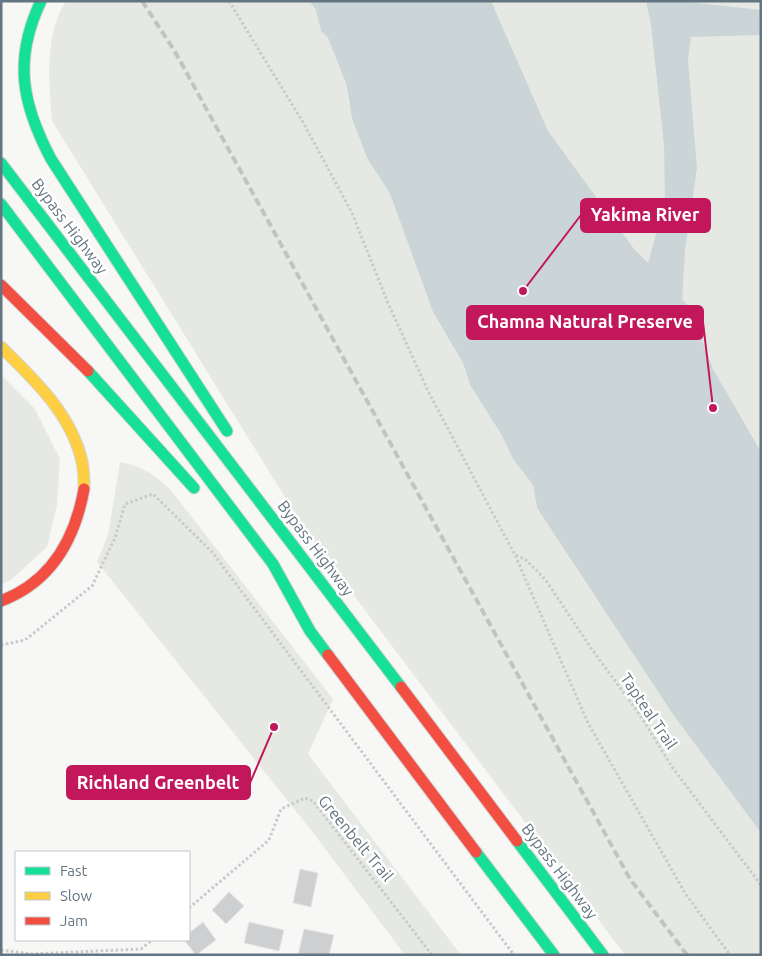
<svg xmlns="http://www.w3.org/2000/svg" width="762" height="956" viewBox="0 0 762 956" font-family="Ubuntu,sans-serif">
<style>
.green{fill:#e6e9e3}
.water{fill:#cbd4d6}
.building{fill:#cecfd0;stroke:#e6e6e6}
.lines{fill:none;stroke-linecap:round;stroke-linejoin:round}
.fast-casing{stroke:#d3d4d4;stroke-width:13}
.slow-casing{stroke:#d3d4d4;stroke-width:13}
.jam-casing{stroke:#d3d4d4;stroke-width:13}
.path{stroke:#c9cacb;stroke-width:3;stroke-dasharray:2.5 2.5;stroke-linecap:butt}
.fast{stroke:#16e098;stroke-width:11}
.slow{stroke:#ffcf43;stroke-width:11}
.jam{stroke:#f24e42;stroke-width:11}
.rail{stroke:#c1c3c4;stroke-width:4;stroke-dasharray:8 4;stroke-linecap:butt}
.labels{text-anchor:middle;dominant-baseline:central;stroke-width:5;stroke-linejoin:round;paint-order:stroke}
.street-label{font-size:16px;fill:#637580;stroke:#fff}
.leader{fill:none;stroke:#c2185b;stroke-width:2}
.callout-dot{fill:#c2185b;stroke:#fff;stroke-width:2}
.callout{fill:#c2185b;stroke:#c2185b;stroke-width:2}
.callout-label{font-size:18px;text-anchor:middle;font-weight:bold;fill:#fff}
</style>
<rect width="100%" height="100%" fill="#f7f7f6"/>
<path class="green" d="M66 1H311V5L316 10 321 31 328 38 346 84 348 101 367 158 390 194 433 312 463 363 470 385 501 434 513 459 533 485 537 508 672 713 761 833V955H625L309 536 52 121C49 83 44 35 66 1Z
M458 1H761V550Z
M1 375 35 409 60 459 57 505 47 547 11 580 1 584Z
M120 462C142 466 154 474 170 489L333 699 308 754 461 955H405L311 830 97 562 108 535Z"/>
<path class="water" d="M311 1H491L548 131 634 249 648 263 665 203 664 145 651 25 646 1H680L761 10V35L691 37 688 60 697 168 685 251 682 299 690 308 713 369 761 452V833L672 713 537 508 533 485 513 459 501 434 470 385 463 363 433 312 390 194 367 158 352 118 346 84 328 38 321 31 316 10 311 4Z"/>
<path class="building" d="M300 869 318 873 311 907 293 903Z
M229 892 244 906 226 924 212 910Z
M203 922 216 940 196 955 184 940H189V933Z
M249 922 284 930 279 951 244 943Z
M304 929 334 935 329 955H298Z"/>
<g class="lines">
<g class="fast-casing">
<path id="fast" d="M41 1C13 60 22 104 51 159L227 431
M1 163 401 687
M1 204 273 564 310 631 328 655
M88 371 194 488
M517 841 603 955
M476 852 554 955"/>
</g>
<g class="slow-casing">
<path id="slow" d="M1 347C34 379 72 415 82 462 84 470 84 480 84 489"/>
</g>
<g class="jam-casing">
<path id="jam" d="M1 285 88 371
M1 601C51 582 75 539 84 489
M328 655 476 852
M401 687 517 841"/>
</g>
<path class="path" d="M229 1 304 124 352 213 388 303 428 391 515 555 588 723 685 893 730 955
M516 555 526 560 545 579 591 648 640 715 672 767 761 885
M1 645 25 640 92 586 115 538 125 504 153 494 212 552 514 955
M189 908 269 840 281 809 305 798 313 801 432 955
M1 950 32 954 141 949 152 940"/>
<use href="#fast" class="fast"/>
<use href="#slow" class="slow"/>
<use href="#jam" class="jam"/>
<path class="rail" d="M142 1 174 50 630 879 687 955"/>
</g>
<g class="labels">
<g class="street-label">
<text transform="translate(70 226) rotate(53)">Bypass Highway</text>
<text transform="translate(316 548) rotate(53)">Bypass Highway</text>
<text transform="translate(649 711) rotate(56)">Tapteal Trail</text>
<text transform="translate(356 838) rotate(50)">Greenbelt Trail</text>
<text transform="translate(560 871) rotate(53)">Bypass Highway</text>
</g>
</g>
<path class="leader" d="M523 291L581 215M713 408L703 322M274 727L250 783"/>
<g class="callout-dot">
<circle cx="523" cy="291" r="5"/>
<circle cx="713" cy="408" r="5"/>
<circle cx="274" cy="727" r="5"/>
</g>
<g class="callout">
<rect x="581" y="199" width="129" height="33" rx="5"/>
<rect x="467" y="306" width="236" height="33" rx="5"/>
<rect x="67" y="766" width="183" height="33" rx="5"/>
</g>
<g class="callout-label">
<text x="645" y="221">Yakima River</text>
<text x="585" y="328">Chamna Natural Preserve</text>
<text x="158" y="789">Richland Greenbelt</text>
</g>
<rect width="762" height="956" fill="none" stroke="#637580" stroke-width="5"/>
<rect x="15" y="851" width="175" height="90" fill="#ffffff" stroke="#c1c8cc"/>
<rect x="25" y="867" width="25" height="8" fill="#16e098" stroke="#c1c8cc"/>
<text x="60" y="876" font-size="15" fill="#637580">Fast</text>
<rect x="25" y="892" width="25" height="8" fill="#ffcf43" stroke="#c1c8cc"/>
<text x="60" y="901" font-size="15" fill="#637580">Slow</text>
<rect x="25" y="917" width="25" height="8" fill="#f24e42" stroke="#c1c8cc"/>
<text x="60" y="926" font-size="15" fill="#637580">Jam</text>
</svg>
